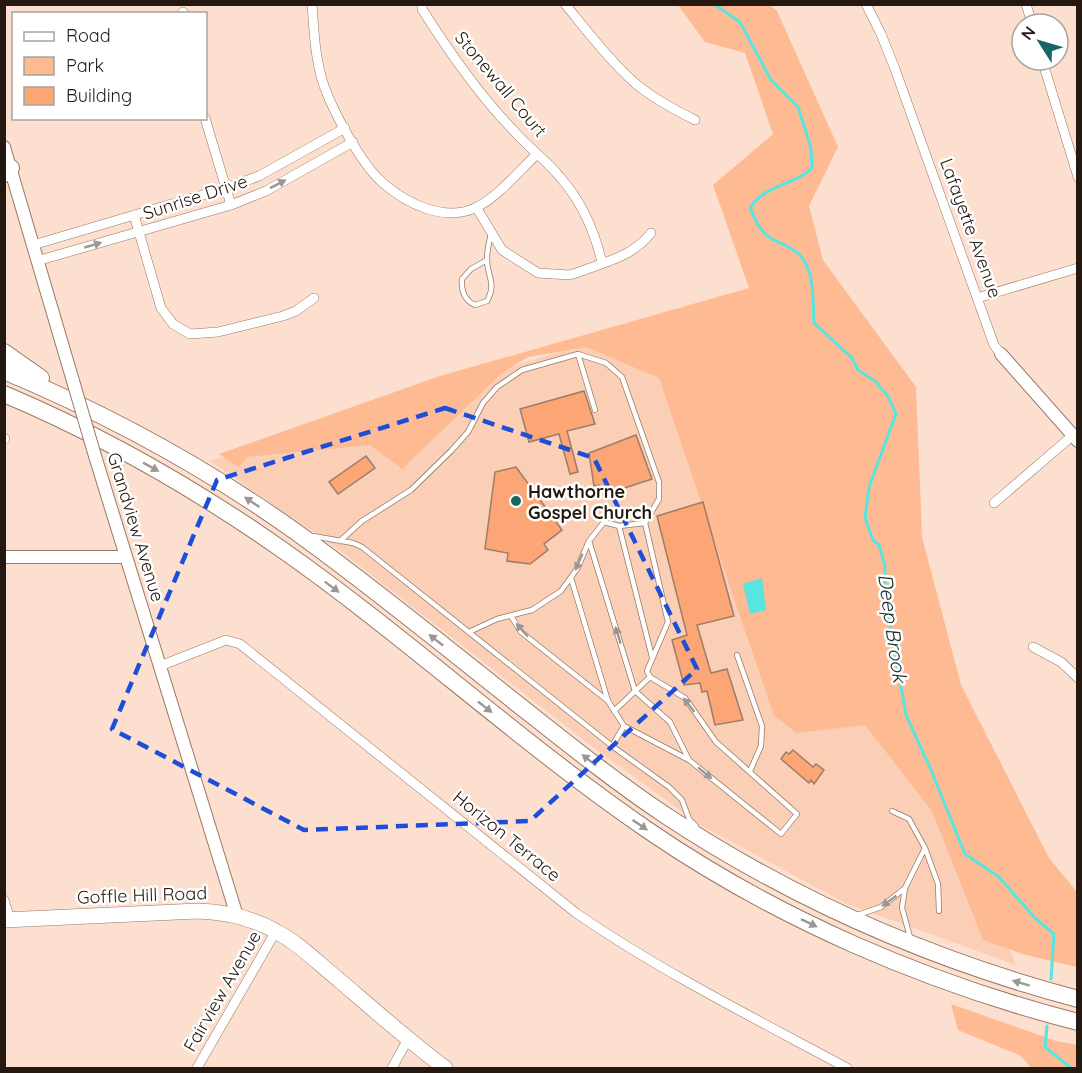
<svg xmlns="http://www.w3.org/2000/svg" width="1082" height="1073" viewBox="0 0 1082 1073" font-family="Quicksand,sans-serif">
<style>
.built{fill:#facfb6}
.green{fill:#feba93}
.water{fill:#58e4e0}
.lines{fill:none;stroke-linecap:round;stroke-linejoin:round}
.stream{stroke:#58e4e0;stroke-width:3}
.building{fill:#fba674;stroke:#9d7c6a;stroke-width:1.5}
.service-casing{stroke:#987865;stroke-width:6}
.minor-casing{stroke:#987865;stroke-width:10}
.tertiary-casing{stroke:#987865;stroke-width:14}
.primary-casing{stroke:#987865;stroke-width:16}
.trunk-casing{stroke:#987865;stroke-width:18}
.service{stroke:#fff;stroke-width:4.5}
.minor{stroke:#fff;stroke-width:9}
.tertiary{stroke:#fff;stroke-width:12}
.primary{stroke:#fff;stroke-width:15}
.trunk{stroke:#fff;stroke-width:16}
.tertiary-bridge-casing{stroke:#987865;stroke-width:14;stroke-linecap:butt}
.tertiary-bridge{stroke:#fff;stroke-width:12}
.oneway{fill:#9c9793}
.marked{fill:none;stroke:#1d4ed8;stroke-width:4.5;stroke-dasharray:12 8;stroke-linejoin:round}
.poi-dot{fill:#196765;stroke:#fff;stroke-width:2}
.labels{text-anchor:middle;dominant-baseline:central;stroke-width:5;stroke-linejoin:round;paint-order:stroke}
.street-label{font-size:18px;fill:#241810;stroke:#fff}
.poi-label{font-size:18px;font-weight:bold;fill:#241810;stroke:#fff;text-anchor:start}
.water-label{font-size:20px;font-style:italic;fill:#193130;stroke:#fff}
</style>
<rect width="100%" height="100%" fill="#fddfcf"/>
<path class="built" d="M750 292 919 721 1016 965 847 904 702 826 594 748 337 548 210 461Z"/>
<path class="green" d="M678 5H770L777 11 838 147 809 206 823 260 916 387 922 537 961 685 1049 858 1077 892V967L1026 955 983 940 932 811 865 725 797 733 774 716 659 378 586 347 528 357 502 373 402 469 370 445 247 457 239 467 219 454 440 376 749 288 713 185 773 134 745 53 705 42Z
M951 1004 1056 1041 1077 1045V1068H1031L1021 1056 958 1030Z"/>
<path class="water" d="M762 578 766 610 750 614 743 584Z"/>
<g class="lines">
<path class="stream" d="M714 4 740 22 771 80 798 107 811 148 812 168C794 186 765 184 750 208 754 215 756 223 761 229 774 248 798 240 809 271 814 284 813 308 814 323L852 358 858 370 875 381 888 396 896 414 869 487 865 518 873 540 879 545 885 566V597L906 715 931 770 965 854 999 877 1035 918 1054 934 1051 979
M1047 1026 1045 1047 1071 1068"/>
</g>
<path class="building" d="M584 391 595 424 567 431 578 472 570 474 559 434 529 442 520 409Z
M636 435 652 479 603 495 599 485 594 486 589 453Z
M366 456 375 468 338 494 329 482Z
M516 467 562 530 544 544 548 550 530 564 507 561 508 553 485 549 495 472Z
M703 502 734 616 697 625 711 673 727 669 743 720 715 725 707 691 702 692 700 683 684 685 672 640 687 635 657 516Z
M793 750 813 767 816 764 824 770 814 784 811 780 809 783 781 759 786 752 789 754Z"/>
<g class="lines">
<g class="service-casing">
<path id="service" d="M487 260 471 269 462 279C461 291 464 300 475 305L487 301C497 283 487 277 487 259 487 251 489 242 491 234
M578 354 595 410
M619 526 652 657
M313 536 353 543 362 547 612 746 669 787 682 800 689 819 696 826
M340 541 362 521 411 490 451 451 468 432 483 403 497 387 522 370 578 354 606 363 622 377 659 482V499L645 523
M589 541 635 691 670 722 689 760
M571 578 608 701
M469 632 497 619 532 610 561 591 577 569 589 541 604 522 619 526 645 523 668 622 647 671 650 677 685 698 716 742 797 814 781 834 689 760 624 726 608 701 521 632 511 616
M737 655 762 726 761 746 750 771
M614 711 650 677
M612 746 624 726
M892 811 909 819 925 848 938 884 939 911
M905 888 925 848
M858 915 881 907 905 888 902 908 910 937"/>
</g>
<g class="minor-casing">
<path id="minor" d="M312 4C314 32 315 59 324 86 334 113 361 164 383 183 407 204 444 222 475 208 497 198 520 170 537 154
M422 4V9C449 52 479 95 514 131 528 147 546 160 560 177 581 201 595 232 602 263
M565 4C588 32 610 61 636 84 654 99 675 110 695 120
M866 4 881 34 895 69 994 345 1001 354
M1026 4 1032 24
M183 12 184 14
M1042 60 1078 177
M205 118 231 205
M476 207 502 250 538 273 569 275 576 273C604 262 631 258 651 233
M134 215 161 308 173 324 190 334 218 332 283 316 296 311 314 298
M33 245 226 188 259 176 345 128
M37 261 231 205 266 191 353 142
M977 298 1078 268
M4 439H5
M994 503 1072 436
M1033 647 1061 662 1078 678
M160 666 226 640 240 644 576 913C662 972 756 1019 847 1068
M4 900 10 920
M197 1068 276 931
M392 1068 408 1039"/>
</g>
<g class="tertiary-casing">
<path id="tertiary" d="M4 147 73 381
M1001 354 1078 441
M95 456 237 916
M4 557H126"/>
</g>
<g class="primary-casing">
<path id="primary" d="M4 920 198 911C225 912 253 918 277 932 300 944 319 964 339 980 374 1010 409 1041 445 1068"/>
</g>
<g class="trunk-casing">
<path id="trunk" d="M4 174 11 168
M4 352 41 378
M4 371C107 414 205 467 296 532 378 591 455 655 534 717 577 751 620 785 665 815 792 899 931 960 1078 999
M4 394C103 436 196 489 284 551 409 639 522 744 649 831 778 919 926 983 1078 1022"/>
</g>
<use href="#service" class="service"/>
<use href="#minor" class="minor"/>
<use href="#tertiary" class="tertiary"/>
<use href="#primary" class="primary"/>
<use href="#trunk" class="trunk"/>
<g class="tertiary-bridge-casing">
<path id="tertiary-bridge" d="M73 381 95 456"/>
</g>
<use href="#tertiary-bridge" class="tertiary-bridge"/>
</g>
<defs><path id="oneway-solid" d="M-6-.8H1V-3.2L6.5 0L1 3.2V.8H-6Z" transform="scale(1.5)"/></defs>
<g class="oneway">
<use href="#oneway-solid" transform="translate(278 184) rotate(-27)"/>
<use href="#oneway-solid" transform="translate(93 245) rotate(-16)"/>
<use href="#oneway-solid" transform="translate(151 467) rotate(29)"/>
<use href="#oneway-solid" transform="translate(252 502) rotate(-146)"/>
<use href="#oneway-solid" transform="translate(579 562) rotate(113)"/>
<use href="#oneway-solid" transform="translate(332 587) rotate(37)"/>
<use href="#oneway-solid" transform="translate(522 630) rotate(-131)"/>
<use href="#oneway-solid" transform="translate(618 635) rotate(-107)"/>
<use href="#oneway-solid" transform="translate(436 640) rotate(-142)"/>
<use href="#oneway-solid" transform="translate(689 705) rotate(-128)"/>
<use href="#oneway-solid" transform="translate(485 707) rotate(38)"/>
<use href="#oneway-solid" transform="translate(589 760) rotate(-142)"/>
<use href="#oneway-solid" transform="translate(705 773) rotate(39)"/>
<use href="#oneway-solid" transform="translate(640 825) rotate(34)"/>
<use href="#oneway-solid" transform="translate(889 901) rotate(144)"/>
<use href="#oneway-solid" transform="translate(809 923) rotate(26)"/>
<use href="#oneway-solid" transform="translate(1021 983) rotate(-163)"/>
</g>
<path class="marked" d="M445 408 594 458 697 669 530 821 304 830 112 729 217 480Z"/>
<circle class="poi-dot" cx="516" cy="501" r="6"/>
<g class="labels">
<g class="street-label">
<text transform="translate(501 84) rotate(50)">Stonewall Court</text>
<text transform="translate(195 197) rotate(-18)">Sunrise Drive</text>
<text transform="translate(971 228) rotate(70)">Lafayette Avenue</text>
<text transform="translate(136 527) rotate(73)">Grandview Avenue</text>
<text transform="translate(507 836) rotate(39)">Horizon Terrace</text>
<text transform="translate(142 895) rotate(-2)">Goffle Hill Road</text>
<text transform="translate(222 991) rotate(-60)">Fairview Avenue</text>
</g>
<g class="poi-label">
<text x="528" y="491">Hawthorne<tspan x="528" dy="21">Gospel Church</tspan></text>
</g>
<g class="water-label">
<text transform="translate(893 628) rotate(82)">Deep Brook</text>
</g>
</g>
<rect width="1082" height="1073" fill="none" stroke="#241810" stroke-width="12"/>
<rect x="12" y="12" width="195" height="108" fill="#ffffff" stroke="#a7a39f" stroke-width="1.5"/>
<rect x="24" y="32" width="30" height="9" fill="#ffffff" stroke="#a7a39f" stroke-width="1.5"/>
<text x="66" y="42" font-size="18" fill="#241810">Road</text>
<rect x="24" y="57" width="30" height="18" fill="#feba93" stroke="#a7a39f" stroke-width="1.5"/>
<text x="66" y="72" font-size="18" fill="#241810">Park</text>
<rect x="24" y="87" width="30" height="18" fill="#fba674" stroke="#a7a39f" stroke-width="1.5"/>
<text x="66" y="102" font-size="18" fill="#241810">Building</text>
<g transform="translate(1040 42) rotate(307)"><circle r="28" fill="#ffffff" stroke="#a7a39f" stroke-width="1.5"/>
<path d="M0-4.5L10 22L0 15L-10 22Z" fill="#196765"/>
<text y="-9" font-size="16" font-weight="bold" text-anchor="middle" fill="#241810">N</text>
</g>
</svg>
